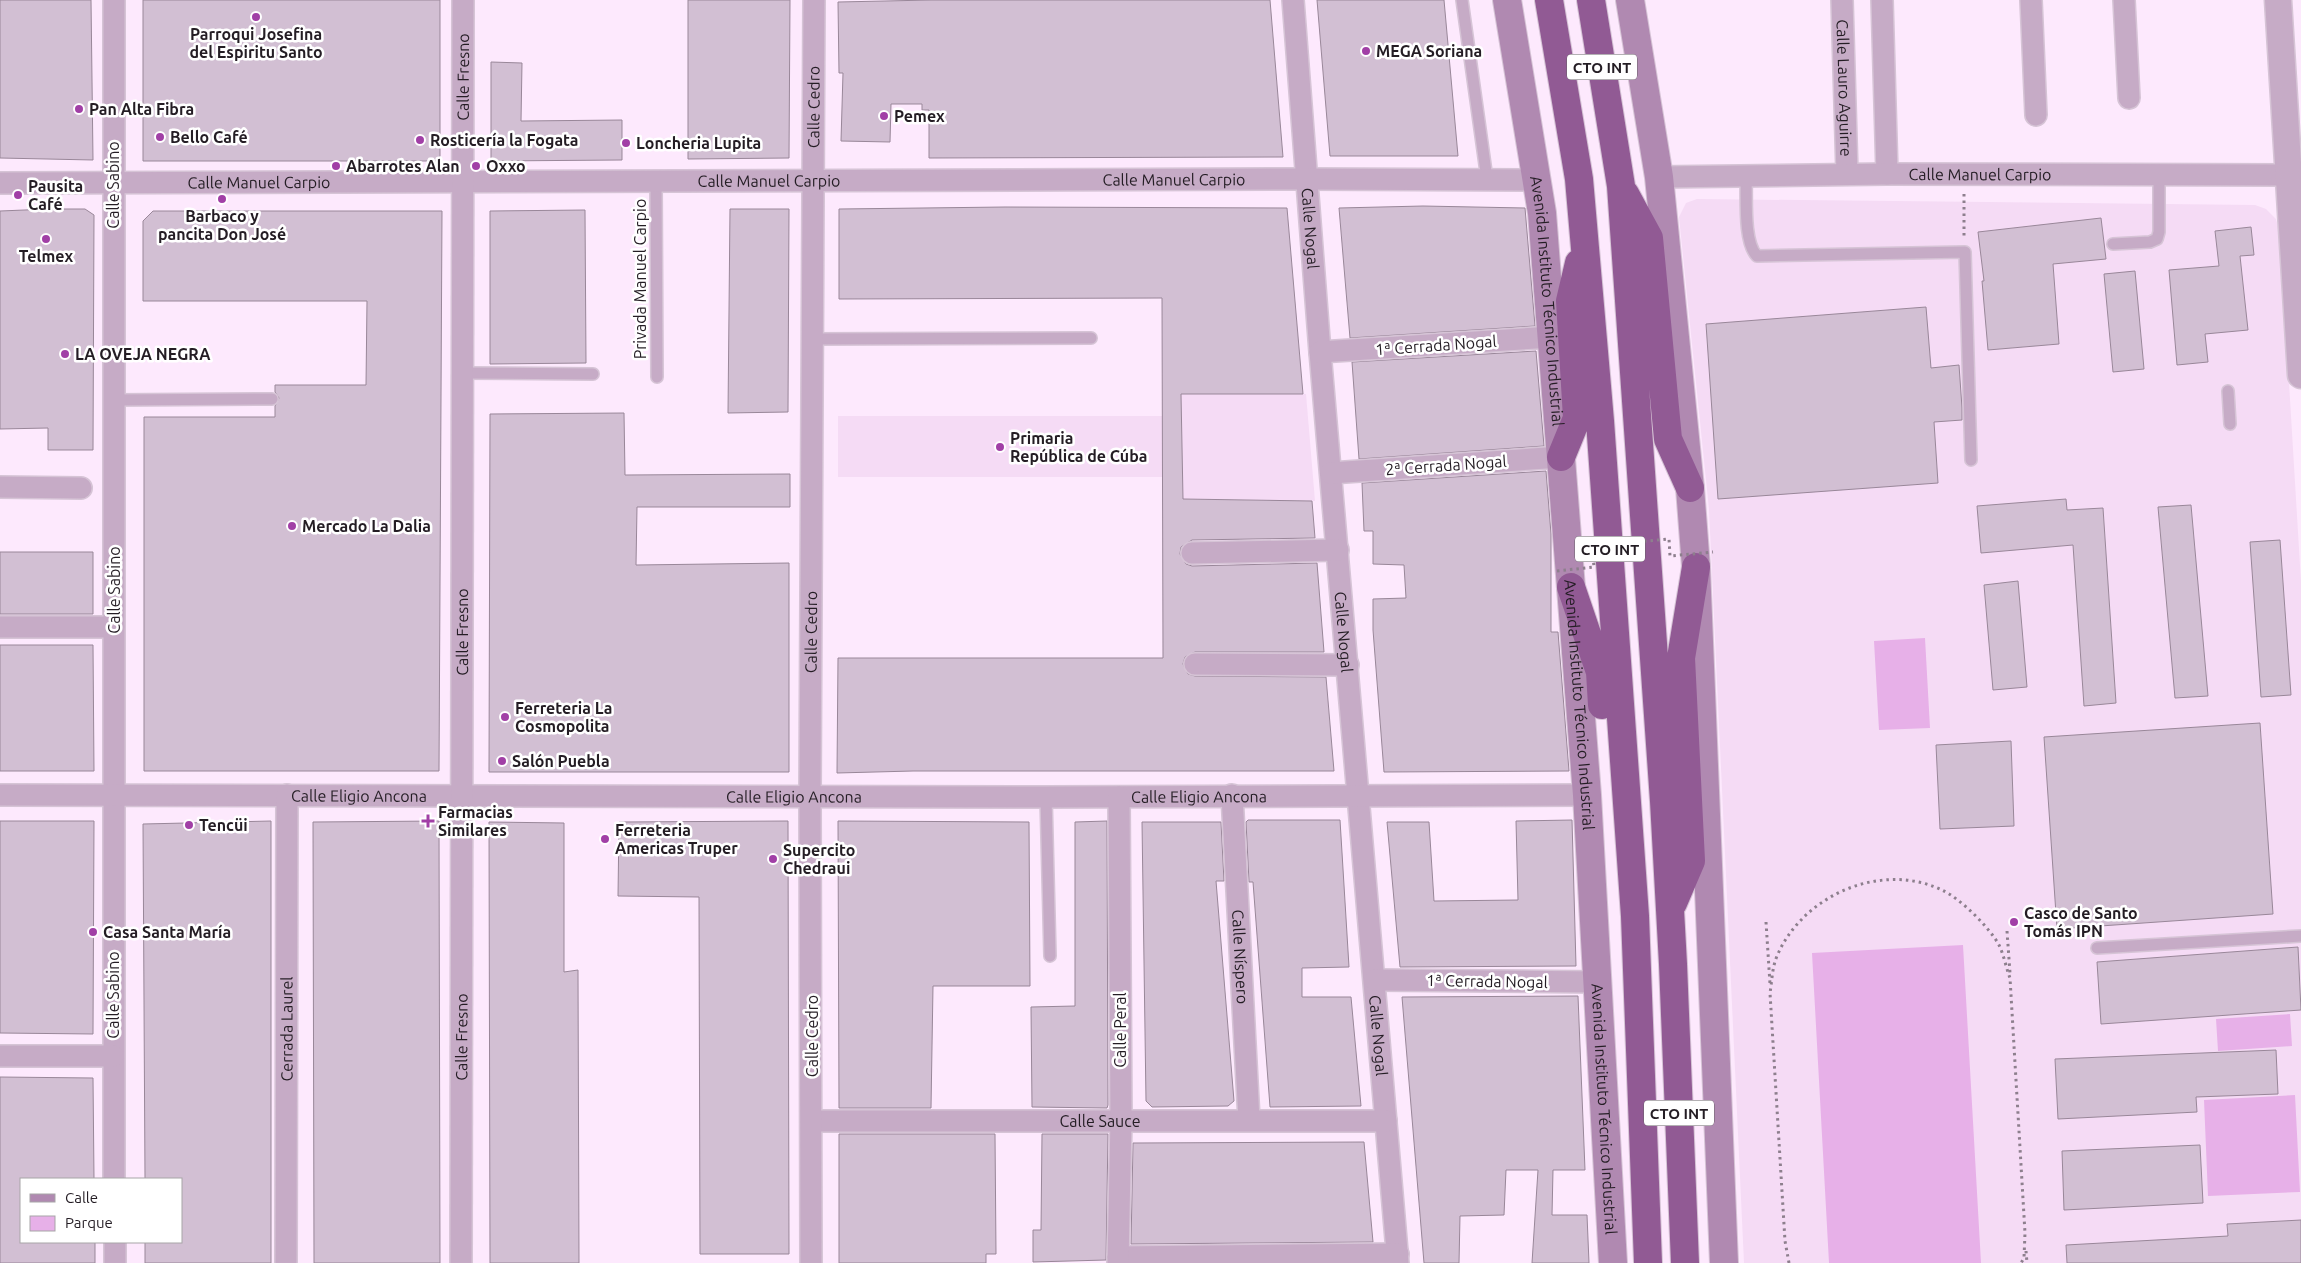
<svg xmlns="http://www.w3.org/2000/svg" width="2301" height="1263" viewBox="0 0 2301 1263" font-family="Ubuntu,sans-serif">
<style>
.built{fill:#f5dbf5}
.green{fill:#e7b0e8}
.building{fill:#d2bfd3;stroke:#998799}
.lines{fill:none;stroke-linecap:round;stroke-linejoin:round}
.service-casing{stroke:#d6c4d6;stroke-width:14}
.minor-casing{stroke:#d6c4d6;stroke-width:24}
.tertiary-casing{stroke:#d6c4d6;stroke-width:29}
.secondary-casing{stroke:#d6c4d6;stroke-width:30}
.motorway-casing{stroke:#d6c4d6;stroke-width:30}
.path{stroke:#8d7f8d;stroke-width:3;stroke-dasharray:2.5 4;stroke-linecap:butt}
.service{stroke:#c6abc6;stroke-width:11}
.minor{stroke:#c6abc6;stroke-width:21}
.tertiary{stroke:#c6abc6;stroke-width:26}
.secondary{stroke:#b089b1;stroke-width:28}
.motorway{stroke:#915a94;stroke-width:28}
.path-bridge{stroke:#8d7f8d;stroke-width:3;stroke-dasharray:2.5 4;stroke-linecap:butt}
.poi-dot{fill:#a13fa6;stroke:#fff;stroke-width:2}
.labels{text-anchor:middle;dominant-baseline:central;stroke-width:5;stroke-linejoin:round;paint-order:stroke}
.shield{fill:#fff;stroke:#666166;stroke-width:1}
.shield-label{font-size:15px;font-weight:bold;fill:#241d24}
.poi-label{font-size:16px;font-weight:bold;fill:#241d24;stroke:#fff;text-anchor:start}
.street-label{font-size:16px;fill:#241d24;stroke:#fff}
</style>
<rect width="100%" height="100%" fill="#fde9fd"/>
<path class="built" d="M1697 199 2255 205 2266 209 2276 219 2280 233 2301 582V1263H1744L1709 509 1679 217 1686 203Z
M1181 394H1306L1315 501 1183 499Z
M838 416H1162L1163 477H838Z"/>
<path class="green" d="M1925 638 1930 728 1879 730 1874 641Z
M1963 945 1981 1263H1829L1812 953Z
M2290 1014 2292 1046 2218 1051 2216 1019Z
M2295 1095 2300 1192 2208 1196 2204 1100Z"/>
<path class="building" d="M0 0H91L93 160 0 158Z
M143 0H440V161H143Z
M688 0H790L789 158 688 159Z
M931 0H1270L1283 157 929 158V110H922V104H891L890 142 841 141 843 73H839L838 2Z
M1317 0H1444L1458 156H1330Z
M491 62 522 63 521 121 622 120V160L491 161Z
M1423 206 1525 208 1535 326 1350 338 1339 208Z
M1005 207 1287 208 1303 394H1181L1183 499 1312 501 1315 538 1192 540 1181 547 1180 554 1186 564 1192 566 1317 563 1324 652H1195L1185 657 1183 664 1188 674 1195 676 1326 677 1334 771H913L837 773 838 658H1163L1162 298 839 299V209Z
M49 209H85L94 215 93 450H48V428L0 429V211Z
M730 209H789L788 412 728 413Z
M585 210 586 363 490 364V211Z
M153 211H442L439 771H144V417H275V406L279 398 275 392V385H366L367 301H143V221Z
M2101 218 2106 259 2053 264 2059 344 1988 350 1982 281H1984L1978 232Z
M2251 227 2254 255 2240 256 2248 330 2205 334 2208 362 2177 365 2169 270 2219 266 2215 231Z
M2135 271 2144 369 2113 372 2104 274Z
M1926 307 1931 368 1959 365 1962 408V420L1934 422 1938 483 1718 499 1706 324Z
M1536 351 1544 446 1359 459 1352 362Z
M624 413 625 475 790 474V507H637L636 565 789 563V772H489L490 414Z
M1546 471 1551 534V632H1558L1569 771 1384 772 1373 630V599L1406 598 1404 565 1373 564V531H1364L1362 483Z
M2066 499 2067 510 2103 508 2116 703 2084 706 2073 545 1981 553 1977 506Z
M2191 505 2208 696 2175 698 2158 507Z
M2280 540 2291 695 2261 697 2250 542Z
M0 552H93V614H0Z
M2018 581 2027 687 1993 690 1984 585Z
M0 645H93L94 771H0Z
M2260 723 2273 914 2057 929 2044 737Z
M2011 741 2014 826 1940 829 1936 745Z
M1248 820H1340L1349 967 1302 968V997H1351L1361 1106 1270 1107 1253 882H1249L1246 822Z
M1572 820 1576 966 1400 967 1387 822H1429L1434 901 1518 900 1516 821Z
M0 821H94L93 1034 0 1033Z
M271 821V1263H145V1242H181V1179H145L143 824Z
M439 821 440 1263H314L313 822Z
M788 821 789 1254H700L699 897 618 896 619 822Z
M838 821 1029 822 1030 986H933L931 1108H839Z
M1107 821 1108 1105 1107 1108 1032 1107 1031 1007 1075 1006V822Z
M489 822 564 823V972L578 970 579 1263H490Z
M1142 822H1221L1224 881H1216L1234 1101 1228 1106 1152 1107 1146 1101Z
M2298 947 2301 1010 2101 1024 2097 962Z
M1578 996 1585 1170H1553L1552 1215H1587L1589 1263H1532L1538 1170H1506L1504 1215 1460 1216 1459 1263H1424L1402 997Z
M2276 1050 2278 1094 2196 1097 2197 1112 2058 1119 2055 1059Z
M0 1077 93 1078 94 1179H21V1242H95V1263H0Z
M839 1134H995L996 1254H986V1263H839Z
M1042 1134H1108L1106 1260 1033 1262V1230H1041Z
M1364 1142 1373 1242 1131 1244 1133 1143Z
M2200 1145 2203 1203 2064 1210 2062 1151Z
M2301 1220V1263H2067L2066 1245 2228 1236 2227 1224Z"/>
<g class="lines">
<g class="service-casing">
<path id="service" d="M1462 0 1487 179
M1746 176C1747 196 1743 242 1757 256L1965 252 1971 460
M656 181 657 377
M2113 244 2150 242 2157 239 2159 232V175
M812 339 1091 338
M462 373 593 374
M2228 391 2230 424
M114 400 272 399
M1046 797 1050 956
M2097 948 2301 936"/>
</g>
<g class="minor-casing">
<g id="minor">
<path d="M114 0V1179"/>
<path id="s1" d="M1293 0 1320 352 1398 1263"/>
<path id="s2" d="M1842 0 1847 174"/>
<path d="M1882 0 1887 174"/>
<path d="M2031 0 2036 115"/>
<path d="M2124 0 2129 98"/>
<path id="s3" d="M1659 177 1887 174 2301 175"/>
<path id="s4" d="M0 183 1306 179 1537 180"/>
<path d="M1320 352 1552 337"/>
<path d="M1331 473 1561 457"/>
<path d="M0 487 81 488"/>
<path d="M1192 553 1338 550"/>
<path d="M0 627H114"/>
<path d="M1195 664 1348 665"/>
<path id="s5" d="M0 795 1046 797 1587 795"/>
<path id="s6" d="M1232 795 1249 1120"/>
<path d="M1375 980 1598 982"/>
<path d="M0 1056H113"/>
<path id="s7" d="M812 1121H1386"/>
<path d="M115 1242V1263"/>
<path d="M1118 1257 1398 1254"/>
<path id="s8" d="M286 1263 287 795"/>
<path id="s9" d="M461 1263 463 0"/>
<path id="s10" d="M811 1263 810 796 814 0"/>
<path d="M1118 1263 1121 1120 1119 797"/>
</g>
</g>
<g class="tertiary-casing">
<path id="tertiary" d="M2278 0 2301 375"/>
</g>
<g class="secondary-casing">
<g id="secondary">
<path id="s11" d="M1507 0 1542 213 1587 795 1613 1263"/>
<path d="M1630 0 1659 177 1690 488 1696 567 1724 1263"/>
</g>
</g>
<g class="motorway-casing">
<path id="motorway" d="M1549 0 1579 179 1600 421 1635 916 1648 1263
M1591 0 1621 186 1664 801 1673 964 1685 1263
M1625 194 1649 238 1668 439 1690 488
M1561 457 1577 418 1570 301 1579 263
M1571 587 1600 672 1602 705
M1673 903 1691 861 1681 658 1696 567"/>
</g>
<path class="path" d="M1964 194V238
M1766 922 1770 984
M2007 931 2010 973
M2026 1251 2027 1263
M1789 1263 1785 1241 1770 993C1772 981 1772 968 1777 956 1803 895 1881 861 1942 890 1961 899 1989 927 1999 945 2004 955 2006 968 2010 978L2025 1233 2024 1258 2021 1263"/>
<use href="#service" class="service"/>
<use href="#minor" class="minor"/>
<use href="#tertiary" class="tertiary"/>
<use href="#secondary" class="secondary"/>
<use href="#motorway" class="motorway"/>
<path class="path-bridge" d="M1557 571 1594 567 1592 546 1669 539 1670 556 1713 552"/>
</g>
<g class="poi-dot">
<circle cx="256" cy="17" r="5"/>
<circle cx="1366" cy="51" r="5"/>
<circle cx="79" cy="109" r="5"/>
<circle cx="884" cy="116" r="5"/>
<circle cx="160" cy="137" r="5"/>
<circle cx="420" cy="140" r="5"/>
<circle cx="626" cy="143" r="5"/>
<circle cx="336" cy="166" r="5"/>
<circle cx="476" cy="166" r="5"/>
<circle cx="18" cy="195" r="5"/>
<circle cx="222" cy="199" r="5"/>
<circle cx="46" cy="239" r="5"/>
<circle cx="65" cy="354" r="5"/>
<circle cx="1000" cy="447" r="5"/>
<circle cx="292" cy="526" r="5"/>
<circle cx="505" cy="717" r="5"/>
<circle cx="502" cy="761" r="5"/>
<path d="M425.5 813.5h5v5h5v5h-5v5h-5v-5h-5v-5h5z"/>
<circle cx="189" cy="825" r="5"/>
<circle cx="605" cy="839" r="5"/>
<circle cx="773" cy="859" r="5"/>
<circle cx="2014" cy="922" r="5"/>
<circle cx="93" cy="932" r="5"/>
</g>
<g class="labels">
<g class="shield">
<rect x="1567" y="54.5" width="70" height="25" rx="4"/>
<rect x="1575" y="536.5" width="70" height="25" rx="4"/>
<rect x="1644" y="1100.5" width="70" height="25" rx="4"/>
</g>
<g class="shield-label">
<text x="1602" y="67">CTO INT</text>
<text x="1610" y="549">CTO INT</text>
<text x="1679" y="1113">CTO INT</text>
</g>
<g class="poi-label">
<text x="256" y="34" text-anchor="middle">Parroqui Josefina<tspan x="256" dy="18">del Espiritu Santo</tspan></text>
<text x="1376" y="51">MEGA Soriana</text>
<text x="89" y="109">Pan Alta Fibra</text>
<text x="894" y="116">Pemex</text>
<text x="170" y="137">Bello Café</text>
<text x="430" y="140">Rosticería la Fogata</text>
<text x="636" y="143">Loncheria Lupita</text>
<text x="346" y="166">Abarrotes Alan</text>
<text x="486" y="166">Oxxo</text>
<text x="28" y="186">Pausita<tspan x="28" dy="18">Café</tspan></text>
<text x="222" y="216" text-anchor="middle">Barbaco y<tspan x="222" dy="18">pancita Don José</tspan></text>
<text x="46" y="256" text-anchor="middle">Telmex</text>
<text x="75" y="354">LA OVEJA NEGRA</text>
<text x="1010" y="438">Primaria<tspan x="1010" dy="18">República de Cúba</tspan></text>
<text x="302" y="526">Mercado La Dalia</text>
<text x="515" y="708">Ferreteria La<tspan x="515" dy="18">Cosmopolita</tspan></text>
<text x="512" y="761">Salón Puebla</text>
<text x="438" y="812">Farmacias<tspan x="438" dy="18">Similares</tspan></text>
<text x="199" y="825">Tencüi</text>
<text x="615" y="830">Ferreteria<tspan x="615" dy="18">Americas Truper</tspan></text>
<text x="783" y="850">Supercito<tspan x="783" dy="18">Chedraui</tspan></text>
<text x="2024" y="913">Casco de Santo<tspan x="2024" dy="18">Tomás IPN</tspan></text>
<text x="103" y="932">Casa Santa María</text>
</g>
<g class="street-label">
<text stroke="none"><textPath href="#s9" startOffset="1186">Calle Fresno</textPath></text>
<text stroke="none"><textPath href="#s2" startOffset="88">Calle Lauro Aguirre</textPath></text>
<text stroke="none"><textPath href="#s10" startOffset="1156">Calle Cedro</textPath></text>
<text stroke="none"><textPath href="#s3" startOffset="321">Calle Manuel Carpio</textPath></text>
<text stroke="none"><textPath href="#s4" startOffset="1174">Calle Manuel Carpio</textPath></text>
<text stroke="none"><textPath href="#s4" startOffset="769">Calle Manuel Carpio</textPath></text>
<text stroke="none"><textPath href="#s4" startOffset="259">Calle Manuel Carpio</textPath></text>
<text transform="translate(113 185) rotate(-90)">Calle Sabino</text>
<text stroke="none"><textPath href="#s1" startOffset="229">Calle Nogal</textPath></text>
<text transform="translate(640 279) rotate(-90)">Privada Manuel Carpio</text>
<text stroke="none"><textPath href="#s11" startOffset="304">Avenida Instituto Técnico Industrial</textPath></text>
<text transform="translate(1436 345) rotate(-4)">1ª Cerrada Nogal</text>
<text transform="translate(1446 465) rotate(-4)">2ª Cerrada Nogal</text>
<text transform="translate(114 590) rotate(-90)">Calle Sabino</text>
<text stroke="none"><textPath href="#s10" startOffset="631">Calle Cedro</textPath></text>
<text stroke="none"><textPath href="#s9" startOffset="631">Calle Fresno</textPath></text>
<text stroke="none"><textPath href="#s1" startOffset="634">Calle Nogal</textPath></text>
<text stroke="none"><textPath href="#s11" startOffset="709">Avenida Instituto Técnico Industrial</textPath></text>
<text stroke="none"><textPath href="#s5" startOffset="359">Calle Eligio Ancona</textPath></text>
<text stroke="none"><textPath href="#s5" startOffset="794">Calle Eligio Ancona</textPath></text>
<text stroke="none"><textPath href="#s5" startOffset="1199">Calle Eligio Ancona</textPath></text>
<text stroke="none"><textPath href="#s6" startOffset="162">Calle Níspero</textPath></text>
<text transform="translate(1487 981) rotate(1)">1ª Cerrada Nogal</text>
<text transform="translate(113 995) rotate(-90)">Calle Sabino</text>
<text stroke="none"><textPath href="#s8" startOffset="234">Cerrada Laurel</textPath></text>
<text transform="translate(1120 1030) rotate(-90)">Calle Peral</text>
<text stroke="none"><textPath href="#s1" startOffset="1039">Calle Nogal</textPath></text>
<text stroke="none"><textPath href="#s9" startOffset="226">Calle Fresno</textPath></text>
<text transform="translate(812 1036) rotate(-90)">Calle Cedro</text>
<text stroke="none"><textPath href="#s11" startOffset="1114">Avenida Instituto Técnico Industrial</textPath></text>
<text stroke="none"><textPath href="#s7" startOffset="288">Calle Sauce</textPath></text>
</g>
</g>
<rect x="20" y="1178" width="162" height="65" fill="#ffffff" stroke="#a7a5a7"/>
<rect x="30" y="1194" width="25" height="8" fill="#b089b1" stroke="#a7a5a7"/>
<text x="65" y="1203" font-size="15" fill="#241d24">Calle</text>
<rect x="30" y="1216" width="25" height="15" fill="#e7b0e8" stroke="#a7a5a7"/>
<text x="65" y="1228" font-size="15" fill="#241d24">Parque</text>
</svg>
